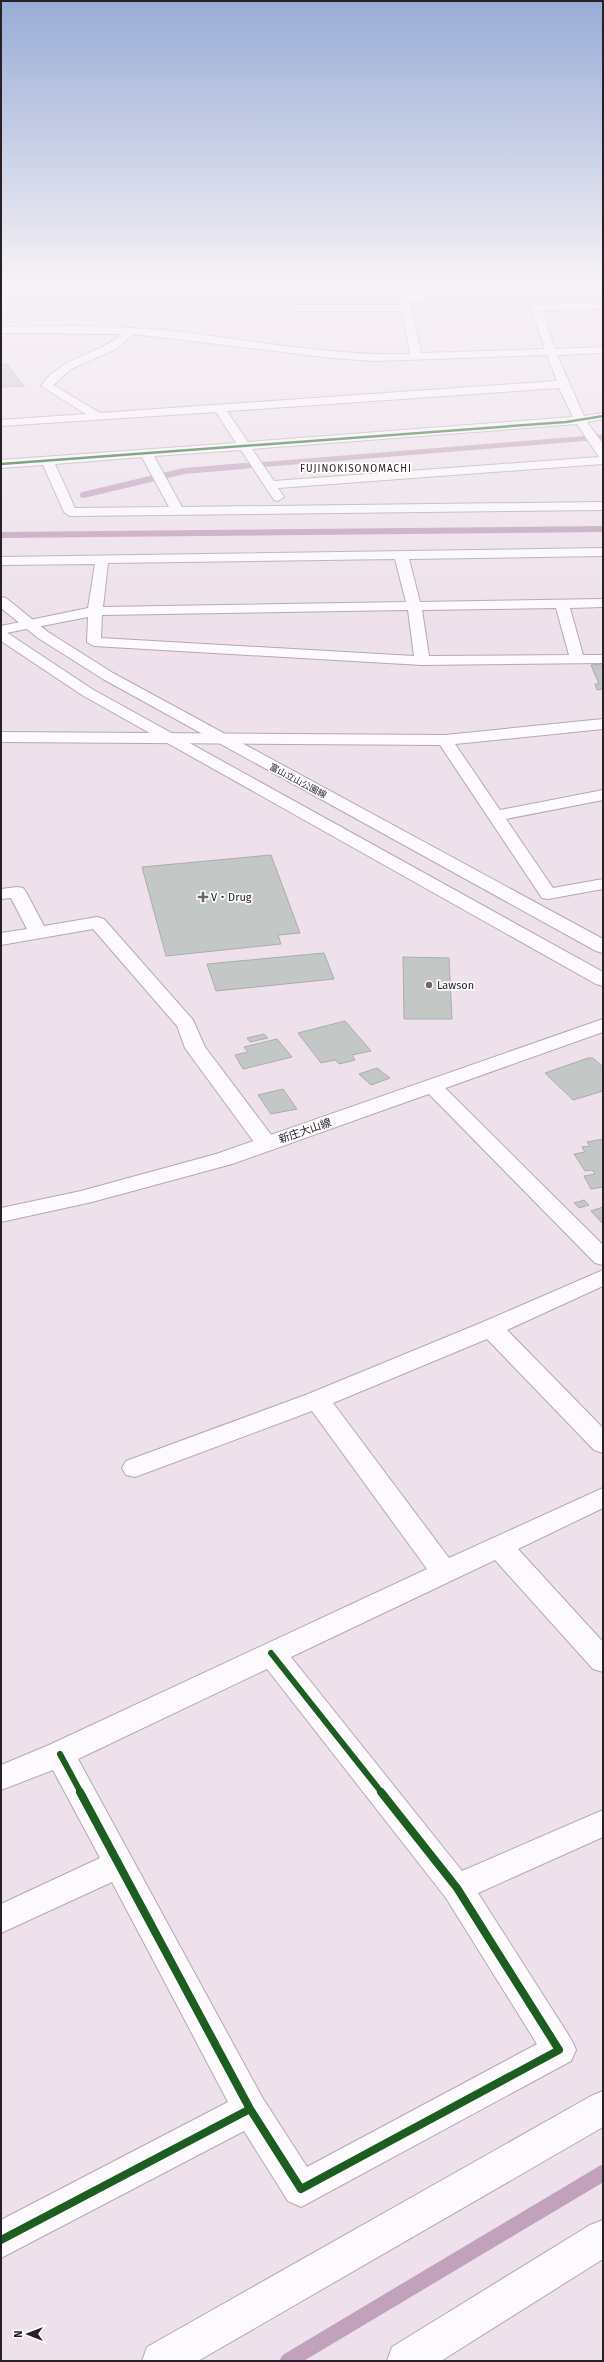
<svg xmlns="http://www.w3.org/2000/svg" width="604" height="2362" viewBox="0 0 604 2362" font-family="'Fira Sans','Noto Sans JP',sans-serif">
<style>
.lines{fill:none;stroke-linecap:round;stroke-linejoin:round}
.stream-far2{stroke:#c1a1bb;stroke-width:5}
.stream-far1{stroke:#c1a1bb;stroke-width:6}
.stream{stroke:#c1a1bb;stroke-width:16}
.building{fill:#c3c7c6;stroke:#acabad}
.minor-casing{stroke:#b3a9b1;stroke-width:2}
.secondary-casing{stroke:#b3a9b1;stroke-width:2}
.primary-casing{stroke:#b3a9b1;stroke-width:2}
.minor{fill:#fcfafc;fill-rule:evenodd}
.secondary{fill:#fcfafc;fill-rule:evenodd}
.primary{fill:#fcfafc;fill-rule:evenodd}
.cycleway-far2-casing{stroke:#fff;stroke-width:3.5}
.cycleway-far1-casing{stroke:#fff;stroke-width:8}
.cycleway-casing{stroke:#fff;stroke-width:10}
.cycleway-far2{stroke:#1b5e20;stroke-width:2.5}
.cycleway-far1{stroke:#1b5e20;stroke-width:6}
.cycleway{stroke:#1b5e20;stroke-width:8}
.poi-dot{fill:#6e646c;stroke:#fff;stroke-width:1.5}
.labels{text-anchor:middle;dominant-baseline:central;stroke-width:3.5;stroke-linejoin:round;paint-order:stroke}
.far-street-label{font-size:9px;fill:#292027;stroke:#fff}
.far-neighbourhood-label{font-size:10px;letter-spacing:1px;fill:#292027;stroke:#fff}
.poi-label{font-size:11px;fill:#292027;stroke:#fff;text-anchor:start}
.street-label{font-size:11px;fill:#292027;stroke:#fff}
</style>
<rect width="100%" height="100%" fill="#eee1eb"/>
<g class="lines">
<path class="stream-far2" d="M231 467 603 437"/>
<path class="stream-far1" d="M83 495 184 471 244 466
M1 535 603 529"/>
<path class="stream" d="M288 2361 603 2173"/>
</g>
<path class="building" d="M1 364H7L24 386 1 387Z
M603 664V689L597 690 595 684H599L591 665Z
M271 855 300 933 278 935 281 944 166 956 142 867Z
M324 953 334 979 216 991 207 964Z
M403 957 449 958 452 1019H404Z
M345 1021 371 1051 352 1055 355 1060 339 1064 335 1060 321 1063 298 1033Z
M264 1034 268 1038 250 1042 247 1038Z
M277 1039 292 1057 243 1069 235 1055 248 1052 244 1047Z
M588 1058H593L603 1067V1091L573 1100 545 1073Z
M377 1068 390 1078 371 1085 359 1074Z
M283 1089 297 1109 271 1114 258 1095Z
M603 1139V1187L591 1189 584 1176 595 1174 592 1170 585 1171 574 1154 585 1152 582 1147 590 1146 587 1142Z
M584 1200 589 1205 579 1208 574 1203Z
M603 1207V1224L591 1211Z"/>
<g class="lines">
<g class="minor-casing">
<path id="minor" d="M522 286H534L536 288 531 291 410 301 421 353 545 349 531 307 532 305 603 303V309L542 310 555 349 603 347V353L557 355 584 416 603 413V419L587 422 603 444V464L278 488 284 497 278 501 274 500 241 450 154 456 182 507 603 502V510L70 516 64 512 43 465 1 468V460L236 443 216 412 1 426V420L86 414 41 386C61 356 97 356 122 334L1 333V327C44 327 88 325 132 328 225 333 316 357 410 354L402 311H298L293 308 298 305H401L399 293 404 290 407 291 409 295ZM134 334 332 358 375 361 547 355 557 381 100 413 53 385 71 369 116 349ZM559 388 573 417 248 442 227 411ZM577 424 599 457 274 481 252 449ZM142 457 169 507 75 508 55 464Z
M603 548V556L409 559 420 602 603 599V607L570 608 583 655H603V663L422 665 94 646 87 642 88 617 1 634V626L88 608 95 564 1 565V557ZM395 559 406 602 103 607 108 563ZM556 608 569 655 429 656 422 610ZM408 610 414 656 101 638 102 615Z
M603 719V729L455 744 500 810 603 790V800L506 819 553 888 603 879V889L548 899 542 898 440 745 1 742V732L445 735Z
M17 887 23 888 26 892 44 926 97 917 104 919 193 1020 205 1047 278 1144 275 1149 267 1150 259 1149 185 1048 177 1026 93 929 1 945V933L27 929 11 898 1 899V889Z
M433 1081 440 1083 603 1245V1265L595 1263 426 1091 423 1087 426 1083Z
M603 1270V1286L507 1330 603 1428V1453L594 1450 487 1339 333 1403 449 1558 603 1488V1508L518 1549 603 1642V1672L593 1669 495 1560 291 1657 462 1871 603 1810V1837L478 1893 571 2039 576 2050 571 2061 301 2207 288 2201 244 2131 1 2258V2220L228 2102 112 1882 1 1933V1904L100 1858 53 1770 1 1790V1765L49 1745 427 1569 312 1411 135 1477 126 1475 122 1468 126 1461 308 1394 483 1322ZM267 1669 446 1898 537 2044 307 2167 262 2097 78 1759Z
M603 2091V2127L198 2361H142L147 2347 591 2096Z
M603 2220V2259L441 2361H387L392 2347 590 2225Z"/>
</g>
<g class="secondary-casing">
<path id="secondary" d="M603 1019V1032L232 1164 92 1202 1 1222V1208L81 1191 216 1154Z"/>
</g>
<g class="primary-casing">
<path id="primary" d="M1 597 6 598 48 632 113 673 603 939V953L596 951 103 679 38 638 1 608Z
M1 631 6 632 92 689 603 972V986L596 984 82 695 1 641Z"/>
</g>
<use href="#minor" class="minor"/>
<use href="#secondary" class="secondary"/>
<use href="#primary" class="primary"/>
<g class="cycleway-far2-casing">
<path id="cycleway-far2" d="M1 464 566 422 603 416"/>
</g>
<g class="cycleway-far1-casing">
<path id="cycleway-far1" d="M271 1653 382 1793
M60 1754 81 1793"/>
</g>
<g class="cycleway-casing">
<path id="cycleway" d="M250 2109 301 2189 559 2050 457 1888 381 1792
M1 2240 250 2109 80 1792"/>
</g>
<use href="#cycleway-far2" class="cycleway-far2"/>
<use href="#cycleway-far1" class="cycleway-far1"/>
<use href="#cycleway" class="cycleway"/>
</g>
<linearGradient id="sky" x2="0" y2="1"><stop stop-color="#98acd6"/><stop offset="0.46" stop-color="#f7f2f6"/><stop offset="1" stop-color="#f7f2f6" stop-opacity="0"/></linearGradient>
<rect width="604" height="616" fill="url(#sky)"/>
<g class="poi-dot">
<path d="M201 891h4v4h4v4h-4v4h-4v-4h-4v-4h4z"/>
<circle cx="429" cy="985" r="4"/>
</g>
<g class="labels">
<g class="far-street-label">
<text transform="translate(298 781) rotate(28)">富山立山公園線</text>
</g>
<g class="far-neighbourhood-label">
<text x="356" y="469">FUJINOKISONOMACHI</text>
</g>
<g class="poi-label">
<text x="211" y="897">V・Drug</text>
<text x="437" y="985">Lawson</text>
</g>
<g class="street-label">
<text transform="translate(305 1131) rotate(-19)">新庄大山線</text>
</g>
</g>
<rect width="604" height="2362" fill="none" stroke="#292027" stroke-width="4"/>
<g transform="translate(28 2334) rotate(270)" stroke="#ffffff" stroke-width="3" paint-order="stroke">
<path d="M0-3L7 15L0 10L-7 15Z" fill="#292027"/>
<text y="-6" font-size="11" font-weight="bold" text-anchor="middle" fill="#292027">N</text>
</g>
</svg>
